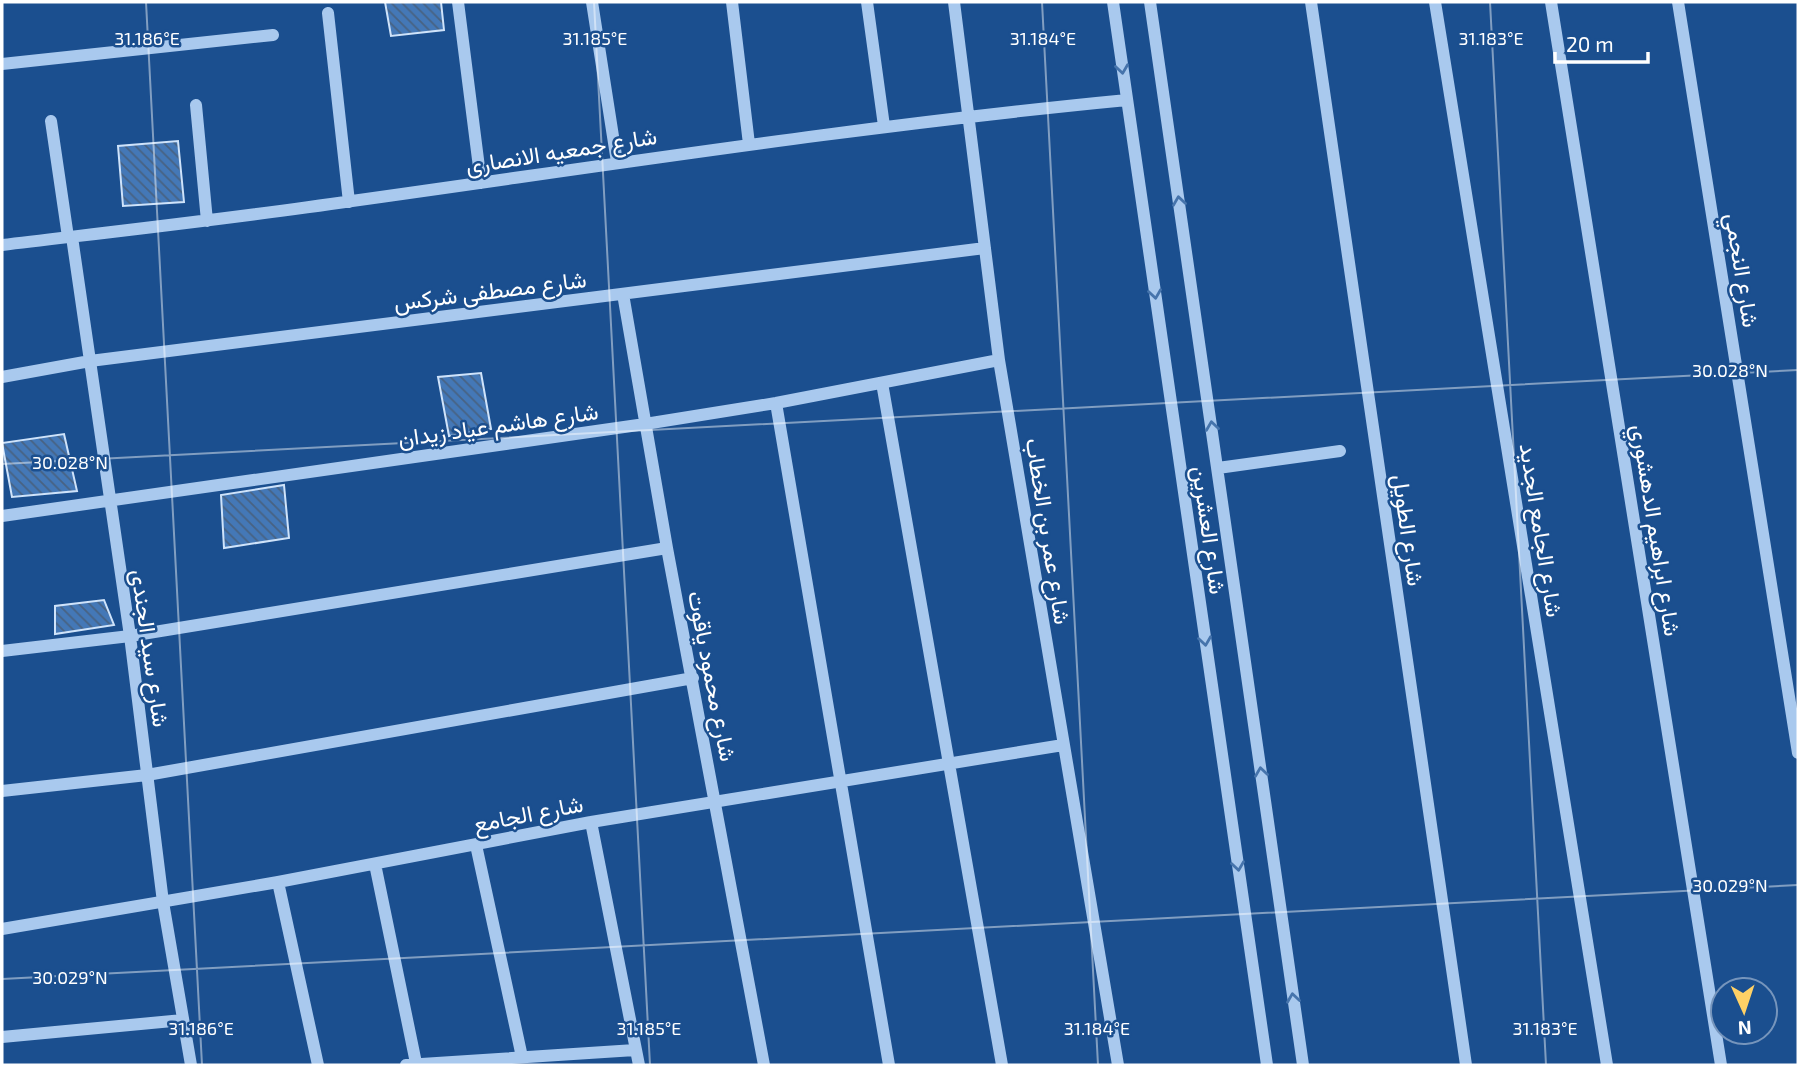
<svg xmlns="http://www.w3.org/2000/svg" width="1800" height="1067" viewBox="0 0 1800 1067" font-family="'Exo 2',Vazirmatn,sans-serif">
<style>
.building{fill:url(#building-back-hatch);stroke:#cfe3fa;stroke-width:2}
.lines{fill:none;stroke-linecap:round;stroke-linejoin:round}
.minor{stroke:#a9c9ee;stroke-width:12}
.oneway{stroke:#4674ac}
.ticks{fill:none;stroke:#fff;stroke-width:2;stroke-opacity:0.45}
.labels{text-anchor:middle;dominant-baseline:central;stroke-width:5;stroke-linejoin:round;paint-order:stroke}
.street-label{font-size:23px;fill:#fff;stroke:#1b4f8f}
.ticks-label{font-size:18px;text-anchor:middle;fill:#fff;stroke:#1b4f8f;stroke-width:5;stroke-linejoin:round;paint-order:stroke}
</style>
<defs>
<pattern id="building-back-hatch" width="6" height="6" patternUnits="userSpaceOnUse" patternTransform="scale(1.75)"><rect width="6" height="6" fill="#4478b7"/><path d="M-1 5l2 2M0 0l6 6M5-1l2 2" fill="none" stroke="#486282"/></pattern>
</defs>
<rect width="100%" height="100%" fill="#1b4f8f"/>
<path class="building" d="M385 2H441L444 30 391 36Z
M178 141 184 202 123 206 118 146Z
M481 373 491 429 449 436 438 377Z
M64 434 77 491 12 497 2 443Z
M284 485 289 538 224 548 221 495Z
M104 600 114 625 55 634V606Z"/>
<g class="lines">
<path class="minor" d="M458 2 481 183
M592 2 617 162
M732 2 749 144
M867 2 884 126
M954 2 999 360 1118 1065
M1113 2 1267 1065
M1150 2 1303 1065
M1311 2 1466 1065
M1435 2 1607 1065
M1551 2 1721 1065
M1678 2 1798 753
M328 13 349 202
M2 64 273 35
M196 105 207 221
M51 121 68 237
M72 237 130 636 163 902 191 1065
M2 245C119 231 236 218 352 201 610 165 867 125 1127 100
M623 294 667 548 764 1065
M2 377 90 361 985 248
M882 383 1002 1065
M776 403 889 1065
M1218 468 1340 451
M2 516 645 424 776 403 999 360
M2 651 130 636 667 548
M2 791 147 775 693 678
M591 822 639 1065
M476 845 522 1057
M375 864 416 1063
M278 882 318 1065
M2 929 278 882 591 822 1063 745
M2 1037 183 1020
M406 1065 635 1050"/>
</g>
<defs><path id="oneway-chevron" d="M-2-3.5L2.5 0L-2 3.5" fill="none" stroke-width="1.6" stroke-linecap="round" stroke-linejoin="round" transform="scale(1.75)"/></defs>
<g class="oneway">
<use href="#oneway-chevron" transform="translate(1122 69) rotate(82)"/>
<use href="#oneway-chevron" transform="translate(1179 201) rotate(-98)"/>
<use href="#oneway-chevron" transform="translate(1155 294) rotate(82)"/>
<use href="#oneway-chevron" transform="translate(1212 426) rotate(-98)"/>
<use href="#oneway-chevron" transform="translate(1205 641) rotate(82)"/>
<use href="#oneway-chevron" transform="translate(1261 772) rotate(-98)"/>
<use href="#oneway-chevron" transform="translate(1238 866) rotate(82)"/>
<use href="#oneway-chevron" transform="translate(1293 998) rotate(-98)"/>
</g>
<path class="ticks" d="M146 2 202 1065M594 2 650 1065M1042 2 1098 1065M1490 2 1546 1065M2 464 1798 370M2 979 1798 885"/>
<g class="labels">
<g class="street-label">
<text transform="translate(561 150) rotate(-9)">شارع جمعيه الانصارى</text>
<text transform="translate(1743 270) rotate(81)">شارع النجمي</text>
<text transform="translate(490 290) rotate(-7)">شارع مصطفى شركس</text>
<text transform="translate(498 424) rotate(-8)">شارع هاشم عياد زيدان</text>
<text transform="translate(1210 530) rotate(82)">شارع العشرين</text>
<text transform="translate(1409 530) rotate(82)">شارع الطويل</text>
<text transform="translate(1542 530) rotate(81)">شارع الجامع الجديد</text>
<text transform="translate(1657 530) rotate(81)">شارع ابراهيم الدهشوري</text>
<text transform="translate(1049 531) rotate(81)">شارع عمر بن الخطاب</text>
<text transform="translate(151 648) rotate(82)">شارع سيد الجندى</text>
<text transform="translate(713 676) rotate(79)">شارع محمود ياقوت</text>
<text transform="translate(528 813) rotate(-11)">شارع الجامع</text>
</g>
</g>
<g class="ticks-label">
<text x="147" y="45">31.186°E</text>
<text x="595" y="45">31.185°E</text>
<text x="1043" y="45">31.184°E</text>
<text x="1491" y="45">31.183°E</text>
<text x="1730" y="377">30.028°N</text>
<text x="70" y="469">30.028°N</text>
<text x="1730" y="892">30.029°N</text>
<text x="70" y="984">30.029°N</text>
<text x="201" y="1035">31.186°E</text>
<text x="649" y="1035">31.185°E</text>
<text x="1097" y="1035">31.184°E</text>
<text x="1545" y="1035">31.183°E</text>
</g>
<rect width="1800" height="1067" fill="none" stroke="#ffffff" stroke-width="7"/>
<g transform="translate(1744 1011) rotate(177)"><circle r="33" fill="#1b4f8f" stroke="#7695bc" stroke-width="2"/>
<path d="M0-5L12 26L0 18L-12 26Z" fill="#ffd166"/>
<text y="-10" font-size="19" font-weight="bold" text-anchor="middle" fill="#ffffff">N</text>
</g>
<path d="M1555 52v10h93v-10" fill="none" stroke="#ffffff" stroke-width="3.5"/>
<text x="1566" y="52" font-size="21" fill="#ffffff" stroke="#1b4f8f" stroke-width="5" paint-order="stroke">20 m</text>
</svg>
